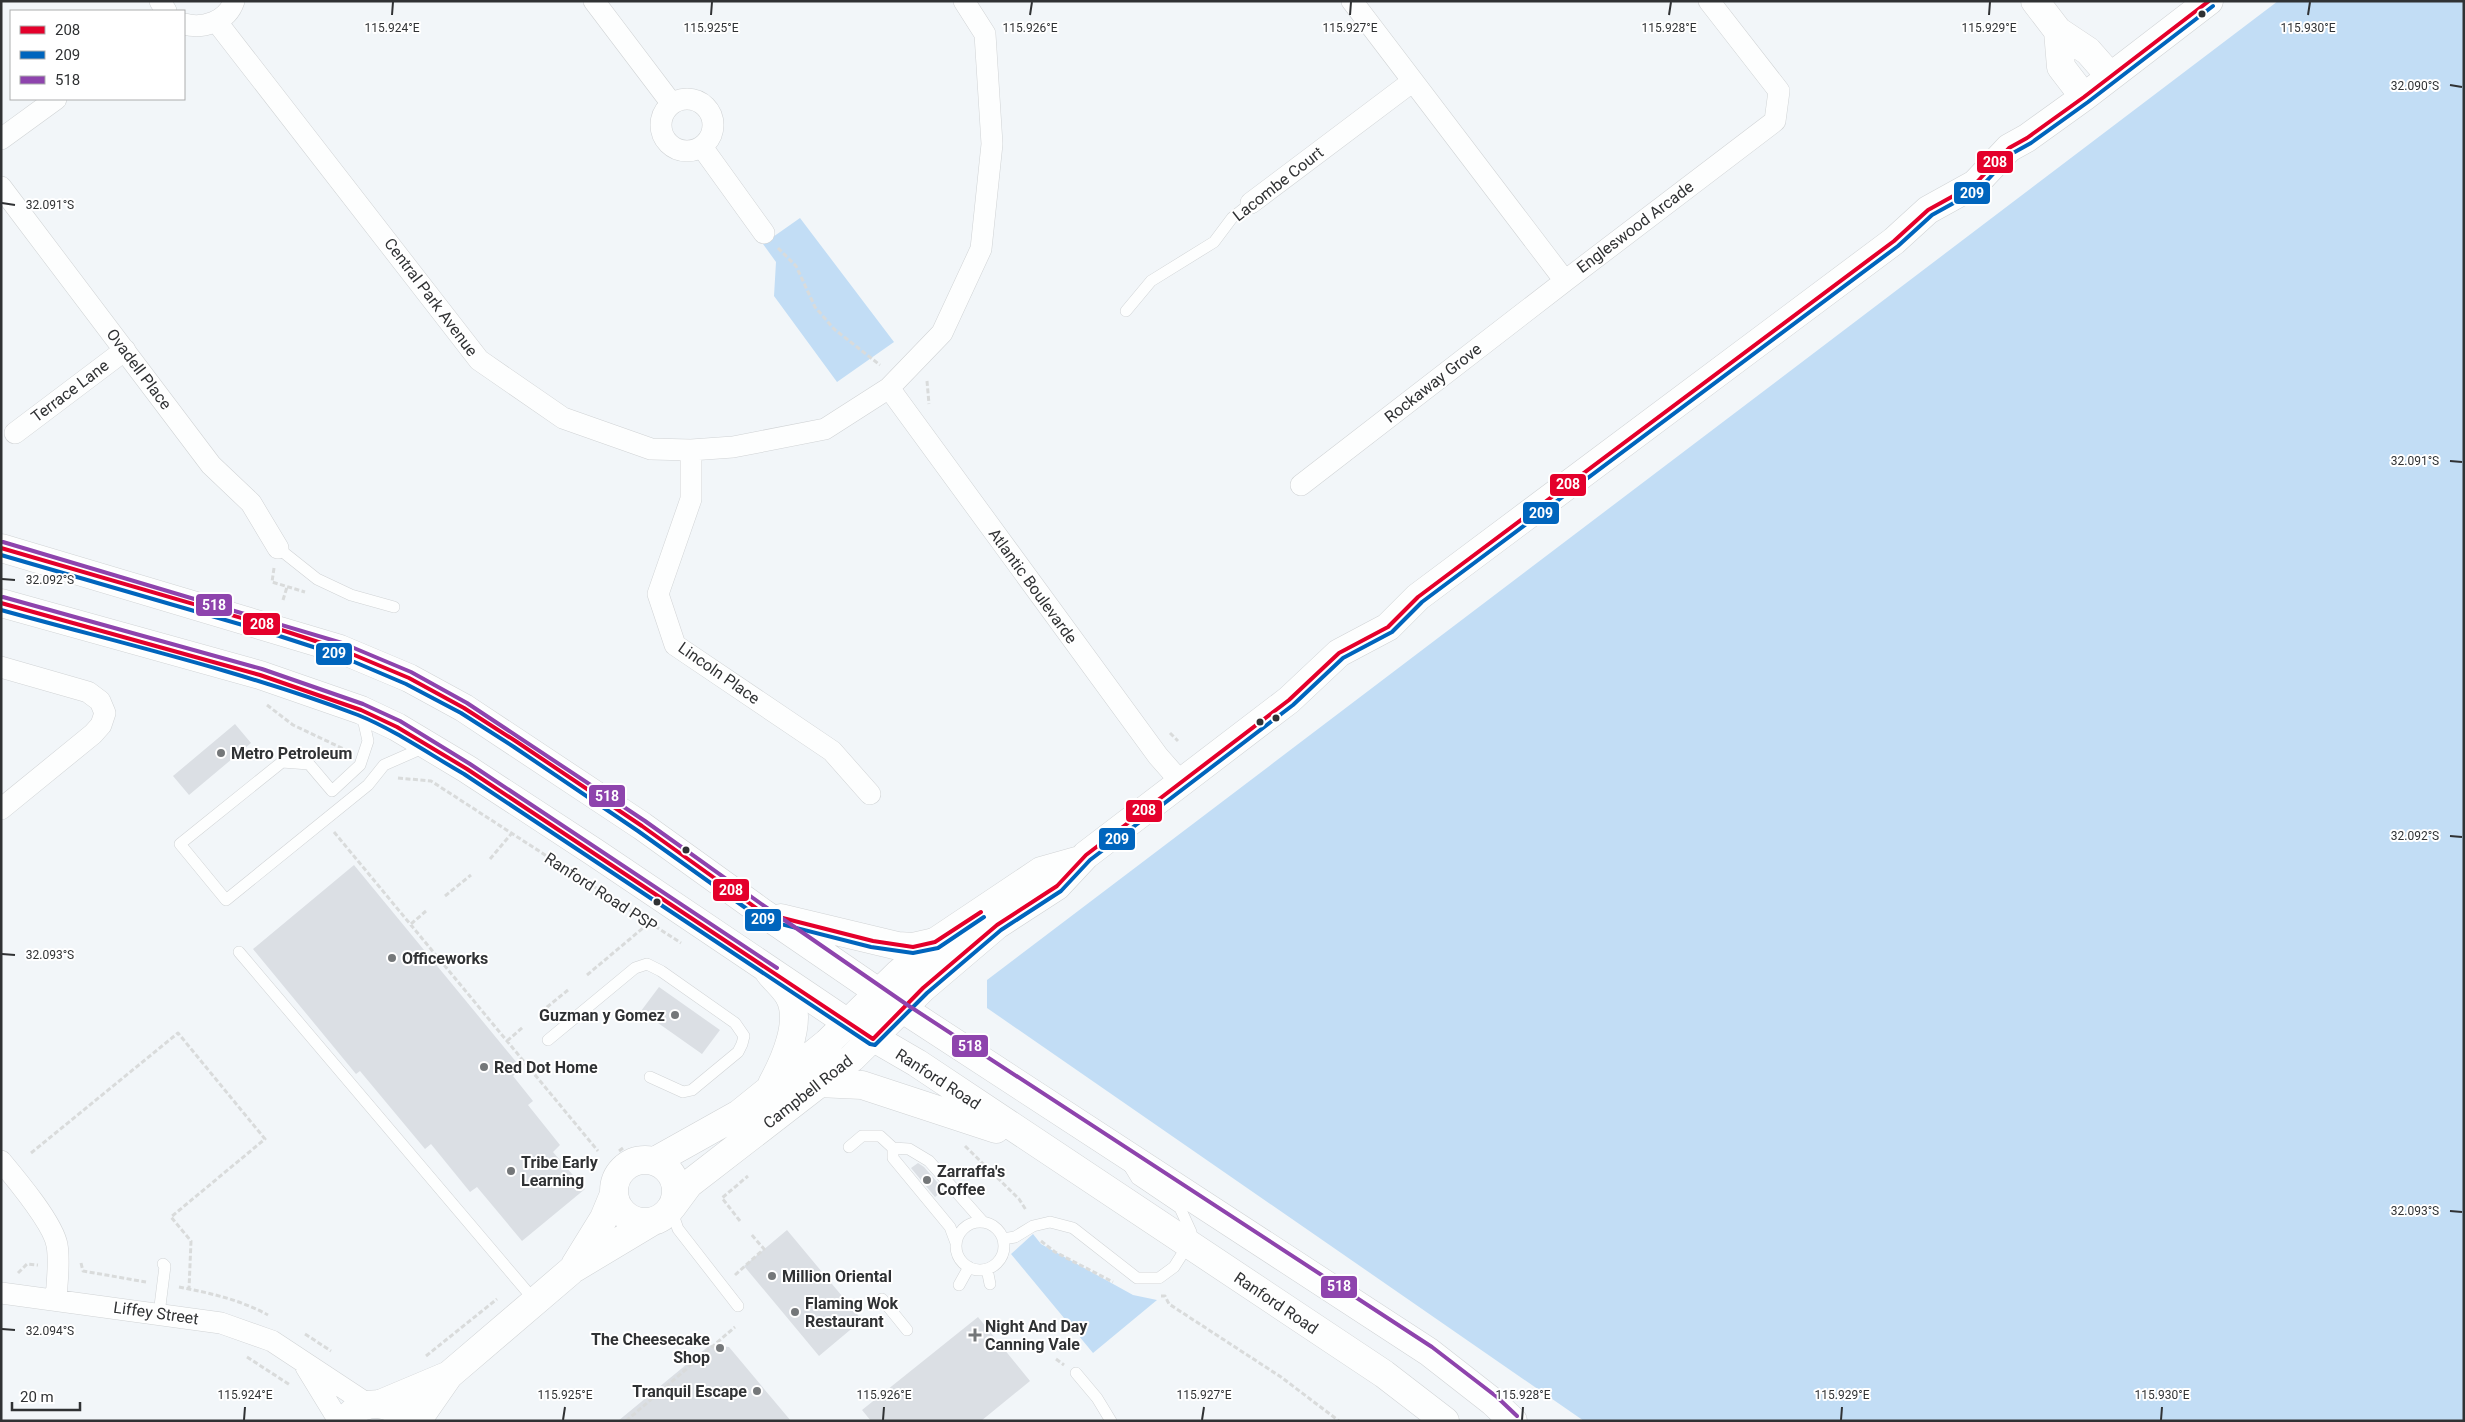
<svg xmlns="http://www.w3.org/2000/svg" width="2465" height="1422" viewBox="0 0 2465 1422" font-family="Roboto,sans-serif">
<style>
.green{fill:#c2ddf5}
.building{fill:#dbdfe4}
.lines{fill:none;stroke-linecap:round;stroke-linejoin:round}
.lane-casing{stroke:#d0d3d5;stroke-width:12}
.street-casing{stroke:#d0d3d5;stroke-width:22}
.secondary-casing{stroke:#d0d3d5;stroke-width:29}
.primary-casing{stroke:#d0d3d5;stroke-width:29}
.path{stroke:#d9dbdb;stroke-width:3;stroke-dasharray:5 2.5;stroke-linecap:butt}
.lane{stroke:#fdfefe;stroke-width:11}
.street{stroke:#fdfefe;stroke-width:21}
.secondary{stroke:#fdfefe;stroke-width:28}
.primary{stroke:#fdfefe;stroke-width:28}
.bus-1-casing{stroke:#fff;stroke-width:8}
.bus-2-casing{stroke:#fff;stroke-width:8}
.bus-3-casing{stroke:#fff;stroke-width:8}
.bus-1{stroke:#e4002b;stroke-width:4}
.bus-2{stroke:#0065bd;stroke-width:4}
.bus-3{stroke:#8e44ad;stroke-width:4}
.ticks{fill:none;stroke:#303234;stroke-width:2}
.bus-dot{fill:#303234;stroke:#fff;stroke-width:2}
.poi-dot{fill:#747779;stroke:#fff;stroke-width:2}
.labels{text-anchor:middle;dominant-baseline:central;stroke-width:4;stroke-linejoin:round;paint-order:stroke}
.street-label{font-size:16px;fill:#303234;stroke:#fff}
.poi-label{font-size:16px;font-weight:bold;fill:#303234;stroke:#fff;text-anchor:start}
.ticks-label{font-size:12px;text-anchor:middle;fill:#303234;stroke:#fff;stroke-width:4;stroke-linejoin:round;paint-order:stroke}
.line-badge{stroke:#fff;stroke-width:2}
.badge-label{font-size:14px;text-anchor:middle;font-weight:bold;fill:#fff}
</style>
<rect width="100%" height="100%" fill="#f2f6f9"/>
<path class="green" d="M2278 1H2464V1421H1584L987 1008V980Z
M800 218 894 342 837 382 774 296 776 262 763 244Z
M1033 1234 1041 1244 1133 1295 1157 1300 1093 1353 1011 1254Z"/>
<path class="building" d="M235 724 251 743 189 795 173 776Z
M354 865 522 1069 513 1076 533 1101 528 1105 560 1145 553 1152 585 1189 522 1241 477 1187 470 1192 431 1144 425 1149 360 1071 356 1074 253 949Z
M659 987 720 1030 702 1054 641 1011Z
M918 1163 924 1167 944 1190 935 1197 911 1168Z
M787 1230 862 1320 819 1356 744 1266Z
M978 1317 1030 1381 981 1421H871L862 1410Z
M710 1345 729 1347 791 1421H618Z"/>
<g class="lines">
<g class="lane-casing">
<path id="lane" d="M1126 311 1151 281 1214 242 1232 218 1251 203
M278 548 317 579 351 595 394 607
M362 714 368 741 360 765 332 791 309 764 282 762 180 844 226 900 368 785 384 765 425 747
M239 952 535 1301
M548 1040 635 968 647 964 661 971 735 1023 744 1036 742 1044 738 1052 692 1090 683 1092 650 1077
M849 1147 862 1136H880L893 1148 909 1149 929 1161 983 1222
M893 1148V1158L950 1227 956 1243
M671 1209 678 1229 738 1306
M956 1246a24 24 0 1 1 48 0a24 24 0 1 1-48 0Z
M1003 1239 1015 1237 1033 1226 1050 1222 1073 1228 1137 1278H1159L1174 1267 1188 1245 1191 1232 1180 1208 1137 1179 1129 1166
M987 1269 990 1284
M959 1285 969 1267
M882 1299 907 1330
M159 1314 165 1266 163 1264
M1076 1373 1097 1398 1111 1421"/>
</g>
<g class="street-casing">
<path id="street" d="M160 1 166 11
M594 1 672 104
M1352 1 1565 281 1775 121 1779 91 1709 1
M216 21 479 360 563 418 651 449 691 450 733 447 825 429 889 388 942 333 981 249 992 144 985 34 964 1
M184 24C203 29 227 22 234 1
M661 125a26 26 0 1 1 52 0a26 26 0 1 1-52 0Z
M1 139 56 99
M702 147 764 233
M1 187 211 465 251 503 278 548
M1251 203 1413 81
M889 388 1158 756 1180 781
M15 433 125 350
M691 450V499L658 594 675 645 832 751 870 794
M1301 485 1565 281
M1 667 88 692 100 701 105 713 101 725 93 734 1 809
M1 1161C16 1179 53 1223 57 1245 60 1262 57 1282 56 1299
M1 1293 221 1323 272 1341 369 1405
M306 1367 339 1421"/>
</g>
<g class="secondary-casing">
<path id="secondary" d="M2035 1 2058 31 2088 51 2110 76
M2058 31 2061 67 2084 97
M769 972C775 980 784 987 789 996 803 1021 784 1062 772 1084
M614 1191a31 31 0 1 1 62 0a31 31 0 1 1-62 0Z
M655 1161 739 1114 827 1043 899 973 935 942 1041 871 1080 860
M672 1207 689 1184 852 1058 923 988 997 925 1057 886 1086 855 1289 700 1339 653 1388 627 1418 597 1894 241 1928 210 1975 184 2009 148 2027 138 2084 97 2209 1
M575 1265 604 1218 614 1194
M380 1404 449 1375
M346 1421C357 1402 381 1400 397 1411
M417 1421 449 1375 573 1269 653 1221"/>
</g>
<g class="primary-casing">
<path id="primary" d="M1 548 340 649 409 678 464 708 642 826 763 913 903 1009 1429 1352 1493 1402 1513 1421
M1 603 260 675 361 710 397 727 467 769 594 852 848 1023 917 1063 1384 1374 1445 1421
M781 918 898 946 913 947 935 942
M818 1083 862 1085 996 1129"/>
</g>
<path class="path" d="M778 248 796 266 815 307 834 329 880 365
M927 381 929 404
M274 568 272 582 305 592
M283 600 287 587
M267 705 293 725 348 751
M1170 733 1178 741
M398 778 431 781 681 943
M334 832 598 1151
M490 859 512 833
M445 896 471 875
M411 924 426 911
M587 975 643 928 647 923
M541 1012 568 990
M507 1041 523 1027
M965 1146 1019 1199 1026 1210
M619 1151 623 1148
M31 1153 178 1033 265 1139 171 1217 191 1241 189 1289
M740 1221 722 1198 748 1176
M1041 1241 1055 1252 1113 1282
M81 1263 83 1271 146 1282
M18 1273 27 1264 38 1265
M735 1275 764 1249 751 1234
M179 1287C210 1293 241 1300 268 1315
M1161 1296H1165L1169 1304 1281 1377 1339 1421
M305 1334 331 1351
M426 1356 497 1299
M247 1357 290 1385
M1056 1359 1064 1365
M626 1421 735 1327"/>
<use href="#lane" class="lane"/>
<use href="#street" class="street"/>
<use href="#secondary" class="secondary"/>
<use href="#primary" class="primary"/>
<g class="bus-1-casing">
<path id="bus-1" d="M1 548 269 626 340 649 409 678 464 708 517 742 642 826 763 913 873 941 913 947 935 942 981 912
M1 603 260 675 361 710 397 727 467 769 873 1039 923 988 997 925 1057 886 1086 855 1289 700 1339 653 1388 627 1418 597 1894 241 1928 210 1975 184 2009 148 2027 138 2084 97 2209 1"/>
</g>
<g class="bus-2-casing">
<path id="bus-2" d="M1 555 267 632 338 655 406 684 461 713 514 747 638 831 761 919 871 947 913 953 938 948 984 917
M1 610C120 643 242 671 358 715 395 730 429 754 464 774L870 1044 875 1045 927 993 1001 930 1061 891 1090 860 1293 705 1343 658 1392 632 1422 602 1898 246 1932 215 1979 189 2013 153 2031 143 2088 102 2213 6"/>
</g>
<g class="bus-3-casing">
<path id="bus-3" d="M3 542 342 643 411 672 467 703 645 821 767 908 906 1004 1432 1347 1497 1397 1517 1416
M3 597 262 669 363 704 400 721 470 764 777 968"/>
</g>
<use href="#bus-1" class="bus-1"/>
<use href="#bus-2" class="bus-2"/>
<use href="#bus-3" class="bus-3"/>
</g>
<path class="ticks" d="M392 15 393 2M711 15 712 2M1030 15 1032 2M1350 15 1351 2M1669 15 1671 2M1989 15 1990 2M2308 15 2310 2M2450 85 2462 87M2 203 15 205M2450 461 2462 462M2 579 15 580M2450 836 2462 837M2 954 15 955M2450 1211 2462 1212M2 1329 15 1330M244 1420 245 1407M563 1420 565 1407M883 1420 884 1407M1202 1420 1204 1407M1522 1420 1523 1407M1841 1420 1842 1407M2161 1420 2162 1407"/>
<g class="bus-dot">
<circle cx="2202" cy="14" r="4.5"/>
<circle cx="1276" cy="718" r="4.5"/>
<circle cx="1260" cy="722" r="4.5"/>
<circle cx="686" cy="850" r="4.5"/>
<circle cx="657" cy="902" r="4.5"/>
</g>
<g class="poi-dot">
<circle cx="221" cy="753" r="5"/>
<circle cx="392" cy="958" r="5"/>
<circle cx="675" cy="1015" r="5"/>
<circle cx="484" cy="1067" r="5"/>
<circle cx="511" cy="1171" r="5"/>
<circle cx="927" cy="1180" r="5"/>
<circle cx="772" cy="1276" r="5"/>
<circle cx="795" cy="1312" r="5"/>
<path d="M972.5 1327.5h5v5h5v5h-5v5h-5v-5h-5v-5h5z"/>
<circle cx="720" cy="1348" r="5"/>
<circle cx="757" cy="1391" r="5"/>
</g>
<g class="labels">
<g class="street-label">
<text transform="translate(1278 184) rotate(-38)">Lacombe Court</text>
<text transform="translate(1635 227) rotate(-37)">Engleswood Arcade</text>
<text transform="translate(431 297) rotate(53)">Central Park Avenue</text>
<text transform="translate(139 369) rotate(53)">Ovadell Place</text>
<text transform="translate(1433 383) rotate(-38)">Rockaway Grove</text>
<text transform="translate(70 391) rotate(-37)">Terrace Lane</text>
<text transform="translate(1033 586) rotate(54)">Atlantic Boulevarde</text>
<text transform="translate(719 673) rotate(35)">Lincoln Place</text>
<text transform="translate(601 892) rotate(33)">Ranford Road PSP</text>
<text transform="translate(938 1079) rotate(33)">Ranford Road</text>
<text transform="translate(808 1092) rotate(-38)">Campbell Road</text>
<text transform="translate(1276 1303) rotate(34)">Ranford Road</text>
<text transform="translate(156 1313) rotate(8)">Liffey Street</text>
</g>
<g class="poi-label">
<text x="231" y="753">Metro Petroleum</text>
<text x="402" y="958">Officeworks</text>
<text x="665" y="1015" text-anchor="end">Guzman y Gomez</text>
<text x="494" y="1067">Red Dot Home</text>
<text x="521" y="1162">Tribe Early<tspan x="521" dy="18">Learning</tspan></text>
<text x="937" y="1171">Zarraffa's<tspan x="937" dy="18">Coffee</tspan></text>
<text x="782" y="1276">Million Oriental</text>
<text x="805" y="1303">Flaming Wok<tspan x="805" dy="18">Restaurant</tspan></text>
<text x="985" y="1326">Night And Day<tspan x="985" dy="18">Canning Vale</tspan></text>
<text x="710" y="1339" text-anchor="end">The Cheesecake<tspan x="710" dy="18">Shop</tspan></text>
<text x="747" y="1391" text-anchor="end">Tranquil Escape</text>
</g>
</g>
<g class="ticks-label">
<text x="392" y="32">115.924°E</text>
<text x="711" y="32">115.925°E</text>
<text x="1030" y="32">115.926°E</text>
<text x="1350" y="32">115.927°E</text>
<text x="1669" y="32">115.928°E</text>
<text x="1989" y="32">115.929°E</text>
<text x="2308" y="32">115.930°E</text>
<text x="2415" y="90">32.090°S</text>
<text x="50" y="209">32.091°S</text>
<text x="2415" y="465">32.091°S</text>
<text x="50" y="584">32.092°S</text>
<text x="2415" y="840">32.092°S</text>
<text x="50" y="959">32.093°S</text>
<text x="2415" y="1215">32.093°S</text>
<text x="50" y="1335">32.094°S</text>
<text x="245" y="1399">115.924°E</text>
<text x="565" y="1399">115.925°E</text>
<text x="884" y="1399">115.926°E</text>
<text x="1204" y="1399">115.927°E</text>
<text x="1523" y="1399">115.928°E</text>
<text x="1842" y="1399">115.929°E</text>
<text x="2162" y="1399">115.930°E</text>
</g>
<g class="line-badge">
<rect x="1976" y="150" width="38" height="24" rx="5" fill="#e4002b"/>
<rect x="1953" y="181" width="38" height="24" rx="5" fill="#0065bd"/>
<rect x="1549" y="473" width="38" height="24" rx="5" fill="#e4002b"/>
<rect x="1522" y="501" width="38" height="24" rx="5" fill="#0065bd"/>
<rect x="195" y="593" width="38" height="24" rx="5" fill="#8e44ad"/>
<rect x="242" y="612" width="39" height="24" rx="5" fill="#e4002b"/>
<rect x="315" y="642" width="38" height="24" rx="5" fill="#0065bd"/>
<rect x="588" y="784" width="38" height="24" rx="5" fill="#8e44ad"/>
<rect x="1125" y="799" width="38" height="24" rx="5" fill="#e4002b"/>
<rect x="1098" y="827" width="38" height="24" rx="5" fill="#0065bd"/>
<rect x="712" y="878" width="38" height="24" rx="5" fill="#e4002b"/>
<rect x="744" y="908" width="38" height="24" rx="5" fill="#0065bd"/>
<rect x="951" y="1034" width="38" height="24" rx="5" fill="#8e44ad"/>
<rect x="1320" y="1275" width="38" height="24" rx="5" fill="#8e44ad"/>
</g>
<g class="badge-label">
<text x="1995" y="167">208</text>
<text x="1972" y="198">209</text>
<text x="1568" y="489">208</text>
<text x="1541" y="518">209</text>
<text x="214" y="610">518</text>
<text x="262" y="629">208</text>
<text x="334" y="658">209</text>
<text x="607" y="801">518</text>
<text x="1144" y="815">208</text>
<text x="1117" y="844">209</text>
<text x="731" y="895">208</text>
<text x="763" y="924">209</text>
<text x="970" y="1051">518</text>
<text x="1339" y="1291">518</text>
</g>
<rect width="2465" height="1422" fill="none" stroke="#303234" stroke-width="5"/>
<rect x="10" y="10" width="175" height="90" fill="#ffffff" stroke="#acadae"/>
<rect x="20" y="26" width="25" height="8" fill="#e4002b" stroke="#acadae"/>
<text x="55" y="35" font-size="15" fill="#303234">208</text>
<rect x="20" y="51" width="25" height="8" fill="#0065bd" stroke="#acadae"/>
<text x="55" y="60" font-size="15" fill="#303234">209</text>
<rect x="20" y="76" width="25" height="8" fill="#8e44ad" stroke="#acadae"/>
<text x="55" y="85" font-size="15" fill="#303234">518</text>
<path d="M12 1402v8h68v-8" fill="none" stroke="#303234" stroke-width="2.5"/>
<text x="20" y="1402" font-size="15" fill="#303234" stroke="#ffffff" stroke-width="4" paint-order="stroke">20 m</text>
</svg>
